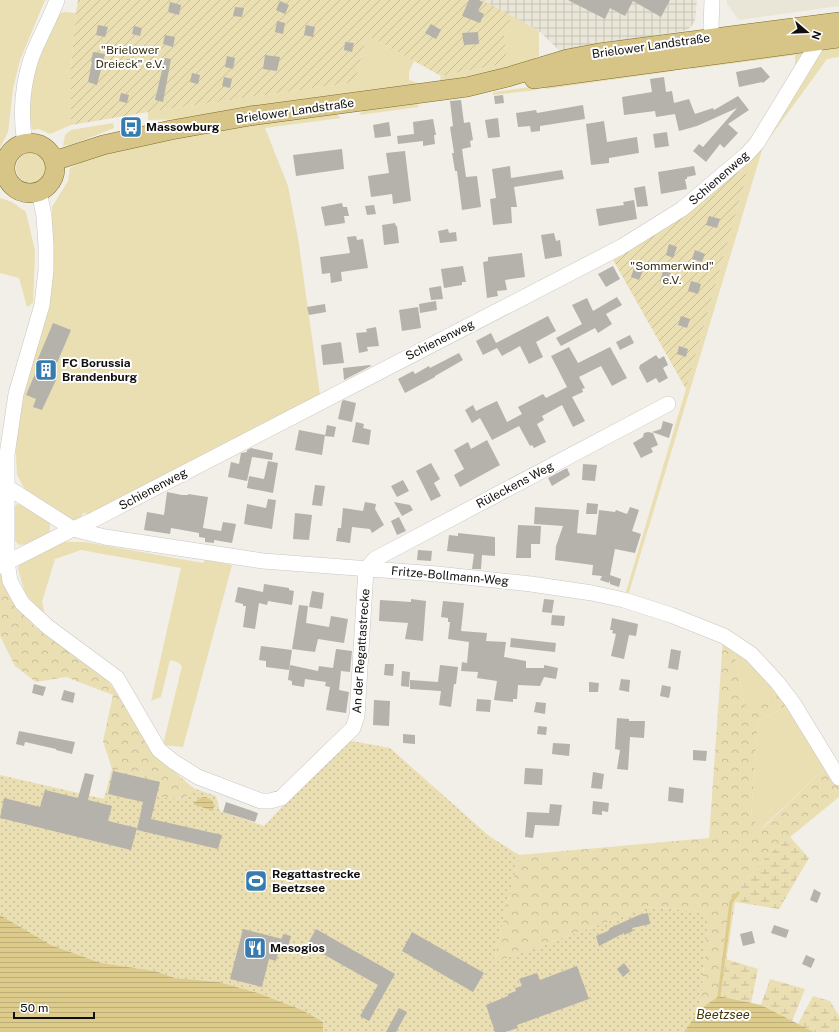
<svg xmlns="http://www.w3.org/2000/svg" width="839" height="1032" viewBox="0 0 839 1032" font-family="'Public Sans',sans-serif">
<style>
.built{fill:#e9e5d7}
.industrial{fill:url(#industrial-grid)}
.grass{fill:#eadeb3}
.forest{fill:url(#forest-crowns)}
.wetland{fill:url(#wetland-marsh)}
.park{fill:url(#park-dots)}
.garden{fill:url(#garden-furrows)}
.water{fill:url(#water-rules)}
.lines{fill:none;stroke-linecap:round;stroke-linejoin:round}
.stream{stroke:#ddcb8b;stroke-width:3}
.building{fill:#b4b2ab}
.minor-casing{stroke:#c9c7c0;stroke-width:16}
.major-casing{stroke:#7e6d28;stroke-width:20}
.minor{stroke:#fff;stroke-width:15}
.major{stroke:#d6c586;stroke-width:19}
.labels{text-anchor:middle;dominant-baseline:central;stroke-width:4;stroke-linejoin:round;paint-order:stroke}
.street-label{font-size:12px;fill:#100f0d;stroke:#fff}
.park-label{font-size:12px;fill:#372f13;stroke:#fff}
.poi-label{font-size:12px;font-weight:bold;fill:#100f0d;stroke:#fff;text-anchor:start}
.water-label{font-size:13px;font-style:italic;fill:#433701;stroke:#fff}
</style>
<defs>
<pattern id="industrial-grid" width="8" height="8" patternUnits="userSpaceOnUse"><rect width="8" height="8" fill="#e9e5d7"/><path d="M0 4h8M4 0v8" fill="none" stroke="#c7c3b7"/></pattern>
<pattern id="forest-crowns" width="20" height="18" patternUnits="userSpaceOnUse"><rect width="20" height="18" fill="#eadeb3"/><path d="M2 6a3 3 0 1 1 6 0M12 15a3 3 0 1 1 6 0" fill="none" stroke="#c8bd99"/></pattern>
<pattern id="wetland-marsh" width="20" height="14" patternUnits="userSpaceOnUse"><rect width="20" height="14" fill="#eadeb3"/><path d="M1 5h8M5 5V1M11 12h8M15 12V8" fill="none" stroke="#c8bd99"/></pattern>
<pattern id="park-dots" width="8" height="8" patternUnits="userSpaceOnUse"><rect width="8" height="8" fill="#eadeb3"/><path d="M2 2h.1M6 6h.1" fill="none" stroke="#c8bd99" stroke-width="1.8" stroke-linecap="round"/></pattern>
<pattern id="garden-furrows" width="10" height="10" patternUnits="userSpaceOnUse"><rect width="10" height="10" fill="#eadeb3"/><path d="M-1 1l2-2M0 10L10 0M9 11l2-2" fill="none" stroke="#c8bd99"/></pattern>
<pattern id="water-rules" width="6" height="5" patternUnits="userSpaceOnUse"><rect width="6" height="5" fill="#ddcb8b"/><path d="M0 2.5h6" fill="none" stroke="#bdad77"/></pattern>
</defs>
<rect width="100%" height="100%" fill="#f1efe8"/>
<path class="built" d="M727 0H839V6L739 20 727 4Z"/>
<path class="industrial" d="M482 0H697L695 21 691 27 685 31 613 42 561 52 539 31Z"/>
<path class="grass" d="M0 0H45L20 60 13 89 8 132 0 148Z
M64 12 76 13 71 68V125L50 134 39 129 32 130C31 123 29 115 29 108 27 74 45 44 59 14Z
M512 16 539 31V56L502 75 439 85 441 76 507 63 504 32Z
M367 35 414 61 409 72V80L423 85 189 119 148 120V112L355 82Z
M839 43V57L827 59 763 147 628 596 625 595 686 389 747 174 736 168 795 76V55L691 69 690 65Z
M673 67 674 71 546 89 547 82Z
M531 87 537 90 493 95V92Z
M416 102 419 107 359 115 363 110Z
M336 114 341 118 265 128 288 186 298 238 320 395 98 515 83 513 76 526 32 497 23 486 17 475 16 454 17 425 52 240V207L68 181 70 168 97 154 157 138Z
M113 123 114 128 74 144 63 146 65 135 71 130Z
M16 168a15 15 0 1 1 30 0a15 15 0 1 1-30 0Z
M0 198 12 202 26 212 35 251 33 303 27 307 19 278 0 273Z
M17 504 25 506 50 523V530L48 536 28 544 19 545 14 540 13 509Z
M63 542H85L203 563 205 560 232 565 183 747 163 745 182 666 177 662 170 660 161 697 151 701 181 568 81 550 55 559 42 602 45 616 25 593 18 569 19 565Z
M733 646 782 694 749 710 744 703Z
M790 705 828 765 761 829 751 818 758 721Z"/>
<path class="forest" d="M3 572 16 606 34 626 80 657 107 680 120 696 166 764 193 788 185 799 158 797 161 781 112 769 103 741 113 695 66 677 36 682 15 666 0 636V573Z
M723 640 733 646 744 703 749 709 782 694 790 705 758 721 751 818 762 829 828 765 839 786V797L768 855 739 888 735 902 721 996H719L700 1009 708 919 703 912 649 907 493 963 519 855 709 838Z"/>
<path class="wetland" d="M790 837 809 858 779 909 735 902 739 888 768 855Z
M726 959 758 969 751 1003 721 996Z
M770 979 805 989 792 1021 761 1005Z
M813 996 830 1001 839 1016V1032H814L798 1024Z"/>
<path class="park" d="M352 741 390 748 489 836 519 855 493 963 649 907 703 912 708 919 700 1009 684 1032H323L322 1022 302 1010 258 993 219 982 175 978 155 971 101 963 51 945 0 915V775L104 799 112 769 161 781 158 797 185 799 193 788 216 796 220 811 264 826 338 748Z"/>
<path class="garden" d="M78 0H482L512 16 504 32 507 63 441 76 367 35 355 82 148 112 71 125V68L76 13Z
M736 168 747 174 686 389 612 258Z"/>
<path class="water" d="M205 797 212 800 214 805 213 811 193 804 200 798Z
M0 915 51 945 101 963 155 971 175 978 219 982 258 993 302 1010 323 1022V1032H0Z
M719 996 761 1005 814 1032H684L700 1009Z"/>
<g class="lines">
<path class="stream" d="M719 996 731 902 738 893"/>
</g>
<path class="building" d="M469 0H478L483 2 478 11 484 14 480 23 462 16Z
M568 0H670L661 17 633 1 625 16 610 8 605 19Z
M280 1 289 5 285 14 276 10Z
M170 2 181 5 179 15 168 12Z
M235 7 244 8 242 17 233 16Z
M277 21 285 23 283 34 275 32Z
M431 24 441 30 436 39 425 33Z
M98 25 108 27 105 37 96 35Z
M306 25 315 27 313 37 304 35Z
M134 26 142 28 140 36 132 34Z
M478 32 479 44 464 45 462 33Z
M165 35 175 37 173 47 163 44Z
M345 42 354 43 352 52 344 50Z
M93 52 105 54 97 85 88 82 92 62H91Z
M265 55 280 57 277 71 263 69Z
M227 56 235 58 233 69 225 67Z
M165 58 171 59 163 102 155 100Z
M127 59 136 61 134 70 125 69Z
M761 67 770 77 763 83 762 82 739 87 736 72Z
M192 73 200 75 198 84 190 82Z
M224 77 232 79 230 88 222 86Z
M664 77 666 92 672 91 674 103 689 99 695 114 713 108 714 110 738 96 749 110 728 124 738 133 724 148 720 144 706 162 693 151 699 144 703 147 737 108 697 126 679 131 675 114 656 117 655 111 624 115 622 97 652 92 650 79Z
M121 93 129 95 127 103 119 101Z
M503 95 504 103 495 104 494 96Z
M461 100 464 123 470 122 473 140 470 141 471 147 462 149 466 177 477 176 481 207 462 210 457 171H455L452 153H454L450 127 453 126 450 101Z
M583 105 585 119 540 126V131L531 132 530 126 518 127 516 113 536 110 537 113Z
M498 118 500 137 488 138 485 120Z
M433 119 436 135H434L435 144 423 146V141L398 144 397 136 414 134 413 122Z
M604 121 607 142 637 137 639 153 609 158V163L591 165 586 124Z
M389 122 391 136 375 138 373 125Z
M667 132 669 146 655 148 653 134Z
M342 149 344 169 296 176 293 155Z
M405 151 411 201 393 204 392 194 371 197 368 176 389 173 386 153Z
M510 166 511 178 562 170 564 179 514 187 517 207H511L512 223 493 225 490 199 496 198 492 169Z
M694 166 696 175 687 177V179H685L687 189 661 194 658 172Z
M645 186 648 206 637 207 634 188Z
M634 200 637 219 599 226 596 209 624 205 623 202Z
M342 203 343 207H347L349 216H344L345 223 325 226 321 207Z
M374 205 376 214 367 215 365 206Z
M709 216 720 219 717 228 706 225Z
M395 223 396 226H397L399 243 384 245 382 225Z
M448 229 449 233 456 232 457 241 440 243 438 231Z
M554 233 556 241 560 240 562 256 545 259 541 235Z
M356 236 357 240 363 239 368 268 341 272 342 281 331 283 330 273 322 274 320 257 350 253 347 237Z
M669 244 677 247 673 258 666 255Z
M695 250 705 254 702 262 692 259Z
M522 253 525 277 505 280 507 290 497 291 498 296 487 298 483 262 488 261V257Z
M463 266 466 282H462V285L444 288 441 269Z
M613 266 620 279 606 287 598 274Z
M634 268 643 271 639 280 631 277Z
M663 271 671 273 667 284 660 281Z
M691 281 701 284 698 294 688 291Z
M441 286 443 299 431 300 429 288Z
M617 297 622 305 606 314 612 324 598 333 595 328 561 346 556 338 582 324 572 305 587 298 593 311Z
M436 301 437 310 420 313 419 304Z
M325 304 326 312 309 315 307 307Z
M418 307 421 328 402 331 399 310Z
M548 316 556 331 536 342 543 357 529 364 520 346 502 356 497 348 483 355 476 341 491 333 496 343Z
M681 316 690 319 687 328 678 325Z
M53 323 71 330 51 377 56 380 42 410 33 407 36 399 26 395 40 362 37 361Z
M376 327 379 346 367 347 368 351 359 353 356 333 367 332 366 329Z
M630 335 634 343 620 350 616 342Z
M341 342 344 363 323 365 321 345Z
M679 346 688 349 686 357 677 354Z
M569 347 578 363 610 347 627 378 612 386 601 366 579 377 585 388 582 389 583 392 572 397 585 421 573 427 562 405 542 416 544 420 537 424 546 442 534 448 532 445 530 446 519 426 492 440 480 418 472 423 465 410 473 405 476 411 497 401 507 422 522 414 518 407 543 394 546 398 567 387 551 356Z
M459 353 463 360 435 376V377L405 393 398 379 413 371 415 374 429 366 430 368Z
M656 355 659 359 664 356 668 365 663 368 668 378 659 383 656 378 647 383 639 368 640 365Z
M370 365 371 366 344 380 343 368Z
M344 400 356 403 352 422 338 419 342 401Z
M663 421 673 424 669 438 652 432 661 429Z
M356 422 364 424 363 428 371 430 369 445 352 442Z
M327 425 336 427 334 437 325 436Z
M299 430 325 435 322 455 295 450Z
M648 432 653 433 658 445 651 448 653 452 641 458 633 443 643 437 644 433Z
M487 440 500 465 460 487 454 475 464 469 454 450 468 442 471 449Z
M251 448 273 453 272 460 252 457 247 481 228 477 231 462 239 464 241 453 247 452V450Z
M268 461 278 463 273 493 247 488 249 476 264 479Z
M431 463 440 479 434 483 441 496 431 501 416 471Z
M583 464 597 465 595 481 582 480Z
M567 468 570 475 552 486 548 478Z
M403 480 409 491 397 497 391 486Z
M315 485 325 486 322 506 312 505Z
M167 492 182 495H188V494L208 497 203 528 221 531 223 522 236 524 232 543 214 540V543L205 542V538L199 537V533L171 528 170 534 144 530 147 512 164 515Z
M268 499 276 500 272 529 244 524 247 504 266 508Z
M365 502 376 504 375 509 384 525 372 533 370 529 352 527 350 543 336 541 338 528H341L343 508 363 511Z
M394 502 410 505 413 510 402 516Z
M587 503 598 504 597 514H586Z
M535 507 579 510 577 533 596 535 599 510 615 512 616 510 627 514 630 507 639 510 632 531 641 534 635 553 615 549 610 575 621 579 619 587 610 584V580L609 583 600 580 602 576 592 575 593 565 555 560 556 546 563 526 534 524Z
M295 513 312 515 309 540 293 539Z
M399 517 406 531 397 535 391 521Z
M518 525 541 526 540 544H531V558H516Z
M458 533 495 537V556L482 555 481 569H472L474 554 447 551 449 535 458 536Z
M418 550 432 551 431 561 417 560Z
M264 584 289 588V590L294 591 292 605 268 601 267 605 259 603 255 629 243 627 246 606H243V604L235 602 238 587 263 592Z
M312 591 324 593 322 609 309 607Z
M411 599 426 601 423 641 405 639 408 623 379 621 380 600 411 602Z
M544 599 554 600 552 613 542 612Z
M443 601 464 603 461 631 487 633 486 641 506 642 504 657 526 661V668H544V665L558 668 556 679 544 677 540 686 518 685 517 699H513V702L494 700 497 681 477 678 478 672 461 671 462 662 467 663 469 642 448 639 450 622H448V618L441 617Z
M299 605 308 606 306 623 329 627 331 616 348 619 344 643 318 639 315 652 292 649Z
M552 615 565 616 564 626 551 625Z
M612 618 638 624 636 636 629 635 624 659 611 656 616 634 612 633 613 630H610Z
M511 638 556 643 555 652 510 647Z
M261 646 292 650 289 670 266 667V661L259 660Z
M336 649 352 651 350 672 341 671 339 690 349 692 346 713 326 710 330 687 325 686 326 682 305 679 304 687 292 685V681L288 680 290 665 318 671 319 666 333 668Z
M671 649 681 651 678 670 668 668Z
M385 664H394L393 676 384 675Z
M440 665 458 667 456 684H454L451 707 439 705 441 691 410 689V680L438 682Z
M402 671 410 672 409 687 401 686Z
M621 679 630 680 629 692 619 690Z
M589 682 599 683 598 692H589Z
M34 684 46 687 43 696 32 693Z
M662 685 671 687 669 698 660 696Z
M64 690 75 693 73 703 61 700Z
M477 699 491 700 490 712 476 711Z
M374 700 390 701 389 726 373 725Z
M536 702 546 703 545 714 534 712Z
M617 718 629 719V721H645L644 738 630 737 628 770 617 769 620 750 615 749Z
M538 726 547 727 546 735 537 734Z
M19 731 75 742 72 754 56 750V749L25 742 24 746 16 744Z
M403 734 415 735V744L403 743Z
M553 743 570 744 569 756 552 754Z
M693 750 707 751 706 761 693 760Z
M525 768 543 769 542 785 524 784Z
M113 771 160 782 151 819 222 835 218 849 137 830 143 802 108 794Z
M593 772 604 774 602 789 591 788Z
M85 773 94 775 88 800 112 806 108 821 137 828 131 850 0 818 4 798 40 807 45 790 78 798Z
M669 787 684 789 683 803 668 801Z
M593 801 609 803 608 812 602 811V815L592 814Z
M226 802 258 813 255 822 223 812Z
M550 804 562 805 559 826 535 825 533 838 525 837 527 812 549 813Z
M814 889 821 893 817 903 810 900Z
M648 913 650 924 632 928 633 931 624 935V933L599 946 596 936 608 931 610 928 639 915Z
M774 925 789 930 786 938 771 933Z
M243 929 282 939 283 934 291 936 287 951 279 950 276 961 269 959 262 987 230 979Z
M316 929 395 974 369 1021 360 1016 378 985 307 945Z
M752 931 755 943 743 946 740 934Z
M412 932 484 973 473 992 402 951Z
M806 955 815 959 811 968 802 964Z
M624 963 630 971 623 977 617 969Z
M577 966 589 999 517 1025 518 1028 505 1032H495L486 1005 508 996V994L516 991 515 988 522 986 519 979 537 973 540 980Z
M399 1008 407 1012 396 1032H386Z"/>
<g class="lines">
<g class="minor-casing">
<path id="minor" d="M712 0 711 27 714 49
M25 144C20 115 22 87 31 59 38 39 50 20 57 0
M39 191 44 216 46 246V270L42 305 16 394 7 455V562L10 581 22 603 48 627 117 678 159 750 174 762 198 777 261 801H270L281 798 353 728 357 716 366 569
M1 483 73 529 105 537 263 561 437 574 531 584 592 593 624 600 671 615 724 636 751 654 777 682 793 703 839 778
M0 566 73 529 95 519 621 247 682 209 747 154 757 143 819 41
M366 569 375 559 668 404"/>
</g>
<g class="major-casing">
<path id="major" d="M534 79 839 38
M5 168a25 25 0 1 1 50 0a25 25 0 1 1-50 0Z
M54 161 103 145 171 130 250 116 467 87 508 77 567 59 599 53 839 22"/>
</g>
<use href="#minor" class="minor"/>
<use href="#major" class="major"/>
</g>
<defs>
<g id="bus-square" transform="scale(1.15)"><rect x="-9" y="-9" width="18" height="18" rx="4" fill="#367cb1" stroke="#fff"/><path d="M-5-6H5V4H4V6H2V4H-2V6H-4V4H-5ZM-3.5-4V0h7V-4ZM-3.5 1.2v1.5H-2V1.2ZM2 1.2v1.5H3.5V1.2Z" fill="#fff"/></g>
<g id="building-square" transform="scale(1.15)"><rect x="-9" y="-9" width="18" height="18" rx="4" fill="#367cb1" stroke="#fff"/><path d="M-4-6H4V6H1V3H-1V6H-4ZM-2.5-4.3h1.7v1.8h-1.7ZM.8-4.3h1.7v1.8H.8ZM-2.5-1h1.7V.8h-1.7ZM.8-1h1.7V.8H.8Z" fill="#fff"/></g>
<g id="stadium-square" transform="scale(1.15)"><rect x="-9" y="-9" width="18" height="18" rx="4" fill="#367cb1" stroke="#fff"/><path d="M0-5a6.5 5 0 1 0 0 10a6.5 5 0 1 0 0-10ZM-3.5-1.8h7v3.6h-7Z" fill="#fff"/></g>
<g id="restaurant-square" transform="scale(1.15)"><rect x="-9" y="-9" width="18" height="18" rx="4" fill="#367cb1" stroke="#fff"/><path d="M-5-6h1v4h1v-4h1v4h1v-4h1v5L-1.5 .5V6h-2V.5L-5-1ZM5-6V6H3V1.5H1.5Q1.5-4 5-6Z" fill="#fff"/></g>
</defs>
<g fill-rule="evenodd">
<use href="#bus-square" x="131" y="127"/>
<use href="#building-square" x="46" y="370"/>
<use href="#stadium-square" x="256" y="881"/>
<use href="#restaurant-square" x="255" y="948"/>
</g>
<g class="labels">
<g class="street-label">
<text transform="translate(651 46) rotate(-8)">Brielower Landstraße</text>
<text transform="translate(295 111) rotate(-8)">Brielower Landstraße</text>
<text transform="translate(719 178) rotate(-41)">Schienenweg</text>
<text transform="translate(440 340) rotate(-27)">Schienenweg</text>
<text transform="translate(515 485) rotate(-28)">Rüleckens Weg</text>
<text transform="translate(153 489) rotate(-28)">Schienenweg</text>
<text transform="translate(450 576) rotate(5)">Fritze-Bollmann-Weg</text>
<text transform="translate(361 651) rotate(-86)">An der Regattastrecke</text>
</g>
<g class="park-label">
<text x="130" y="50">"Brielower<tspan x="130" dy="14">Dreieck" e.V.</tspan></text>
<text x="672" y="266">"Sommerwind"<tspan x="672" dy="14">e.V.</tspan></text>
</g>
<g class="poi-label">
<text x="146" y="127">Massowburg</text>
<text x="62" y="363">FC Borussia<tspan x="62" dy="14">Brandenburg</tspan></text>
<text x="272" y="874">Regattastrecke<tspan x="272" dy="14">Beetzsee</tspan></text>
<text x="270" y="948">Mesogios</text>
</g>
<g class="water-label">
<text x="723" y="1014">Beetzsee</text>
</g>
</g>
<g transform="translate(807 32) rotate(109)" stroke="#ffffff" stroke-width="3" paint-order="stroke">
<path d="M0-3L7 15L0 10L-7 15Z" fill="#100f0d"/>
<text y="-6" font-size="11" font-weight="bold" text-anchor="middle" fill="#100f0d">N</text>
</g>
<path d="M14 1012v6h80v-6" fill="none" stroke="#100f0d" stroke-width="2"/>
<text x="20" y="1012" font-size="12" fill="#100f0d" stroke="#ffffff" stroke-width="3" paint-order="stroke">50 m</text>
</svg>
